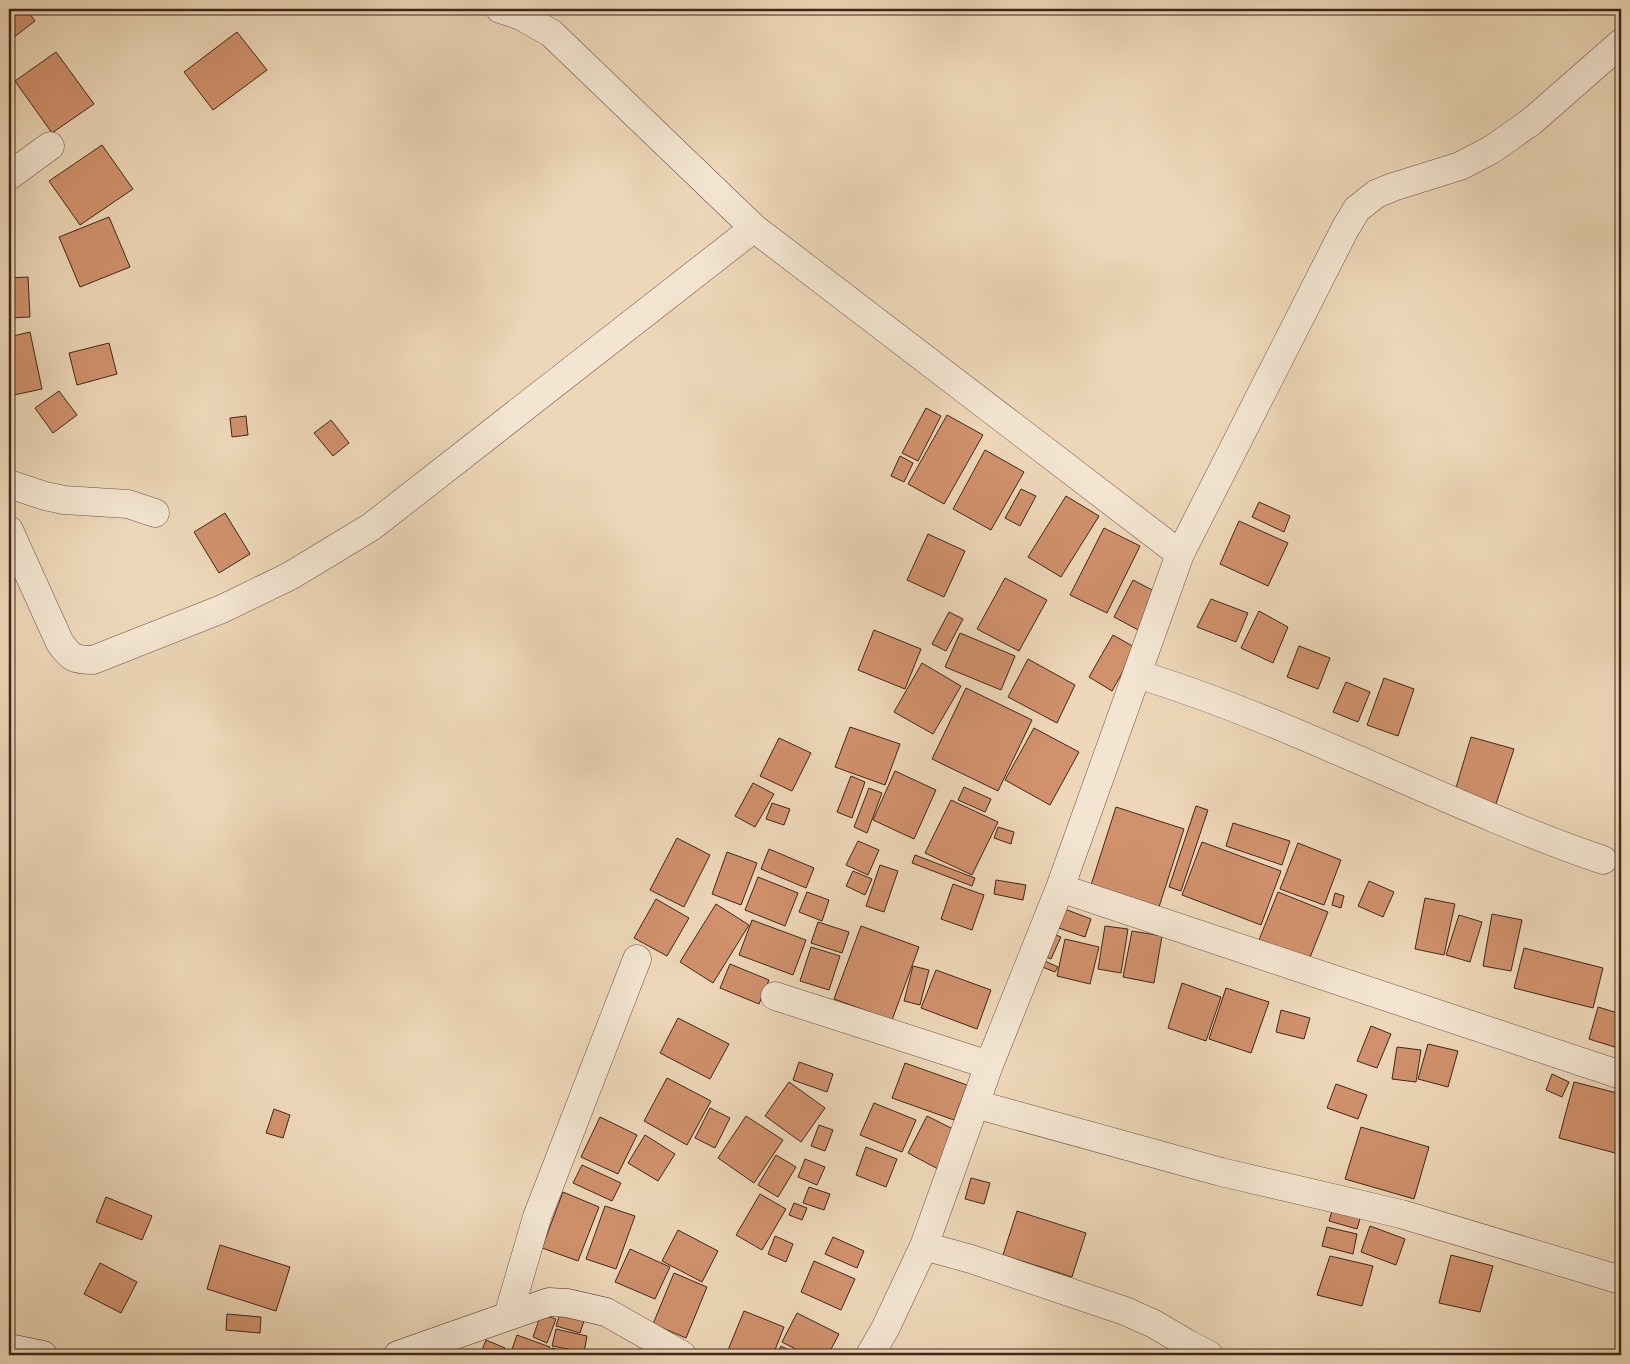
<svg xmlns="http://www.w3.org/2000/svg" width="1630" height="1364" viewBox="0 0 1630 1364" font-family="'IM FELL English',serif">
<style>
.building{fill:#d0916c;stroke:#41261a}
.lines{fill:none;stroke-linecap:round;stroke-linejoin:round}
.street-casing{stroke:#6c5242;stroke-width:29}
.secondary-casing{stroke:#41261a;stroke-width:29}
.street{stroke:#f3e5d1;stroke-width:28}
.secondary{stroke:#f3e5d1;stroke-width:28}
</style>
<rect width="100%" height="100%" fill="#edd7b8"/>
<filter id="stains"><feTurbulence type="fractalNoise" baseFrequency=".004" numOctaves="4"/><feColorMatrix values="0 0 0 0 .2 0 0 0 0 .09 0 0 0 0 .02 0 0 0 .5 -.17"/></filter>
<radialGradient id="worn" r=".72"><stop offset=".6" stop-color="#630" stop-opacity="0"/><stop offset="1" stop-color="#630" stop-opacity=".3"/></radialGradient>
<path class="building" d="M9 9H26L35 21 9 41Z
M237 32 267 70 213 110 184 72Z
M56 52 94 104 52 133 15 81Z
M102 145 133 189 80 225 49 181Z
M109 217 130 267 80 287 59 237Z
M28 277 30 317 9 318V278Z
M30 332 42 389 9 396V337Z
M109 343 117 374 77 385 69 353Z
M59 391 77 415 53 433 35 408Z
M926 408 941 416 918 461 902 453Z
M947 415 983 435 944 504 908 484Z
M246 416 248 435 232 437 230 418Z
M331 420 349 443 333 456 314 433Z
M985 450 1024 472 991 530 953 509Z
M900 456 913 463 904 482 891 476Z
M1021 489 1036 496 1020 526 1005 518Z
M1066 496 1099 516 1061 577 1028 557Z
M1259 502 1290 516 1284 532 1252 517Z
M225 513 250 554 219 573 194 532Z
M1239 521 1288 543 1268 586 1220 564Z
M1104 528 1140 546 1107 613 1070 595Z
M928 534 965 551 944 597 907 580Z
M1005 578 1047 600 1019 651 977 629Z
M1133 580 1164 596 1144 633 1114 617Z
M1211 599 1248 613 1236 642 1197 627Z
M1259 611 1288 627 1273 663 1241 648Z
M949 612 963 619 946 651 932 644Z
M874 630 921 649 905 689 858 670Z
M960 633 1015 656 1001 690 945 667Z
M1113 635 1136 648 1112 691 1089 677Z
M1299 646 1330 658 1318 689 1287 677Z
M1028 659 1075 685 1057 723 1008 697Z
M922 663 961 686 933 734 894 712Z
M9 677 13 690 9 691Z
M1384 678 1414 689 1398 736 1367 725Z
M1346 682 1370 692 1358 722 1333 712Z
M966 688 1032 720 998 791 932 759Z
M850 727 900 744 885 785 835 767Z
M1034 728 1079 752 1050 805 1005 780Z
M1471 737 1514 749 1496 804 1455 791Z
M779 738 811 753 792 791 760 776Z
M895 771 936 790 914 839 873 820Z
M851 776 865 782 852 818 837 812Z
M753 783 774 794 755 827 735 816Z
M964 787 991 799 985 812 958 800Z
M869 788 882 793 867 833 854 827Z
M951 800 998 822 972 875 925 853Z
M772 803 790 809 784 825 766 819Z
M1196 806 1208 810 1181 891 1169 887Z
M1116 807 1184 829 1159 907 1091 885Z
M1233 823 1290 841 1282 865 1226 846Z
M998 827 1014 832 1011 844 994 838Z
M677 838 710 855 684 907 650 890Z
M858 841 879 850 868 875 846 865Z
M1202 842 1281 871 1261 925 1182 895Z
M1298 843 1341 860 1324 905 1280 889Z
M769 849 814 868 806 888 761 869Z
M727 852 757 863 741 905 712 894Z
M915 855 975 878 972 886 912 863Z
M880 865 898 871 884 912 866 906Z
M853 871 872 879 865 895 846 886Z
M758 877 798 893 785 926 745 910Z
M996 880 1026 885 1023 900 994 894Z
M1369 881 1394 892 1383 917 1358 906Z
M953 884 984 895 972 930 941 919Z
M807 892 829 900 822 921 799 912Z
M1278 892 1328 912 1309 960 1259 940Z
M1335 893 1344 896 1341 908 1332 905Z
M1425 898 1455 904 1444 955 1415 949Z
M656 899 689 918 667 956 634 938Z
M716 904 749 925 713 983 680 962Z
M1062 908 1091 919 1085 937 1056 927Z
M1492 914 1522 920 1511 971 1483 966Z
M1459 915 1482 922 1470 962 1446 955Z
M752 920 806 940 793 975 739 955Z
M818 922 849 932 842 953 811 943Z
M861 926 919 947 892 1020 834 999Z
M1105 926 1128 929 1121 973 1098 969Z
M1132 931 1162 936 1154 983 1123 977Z
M1051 933 1061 937 1051 959 1042 955Z
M1065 939 1099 947 1090 984 1057 976Z
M811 947 840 956 829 990 800 981Z
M1524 948 1603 968 1593 1008 1514 988Z
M1040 959 1058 967 1055 972 1037 965Z
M730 964 769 980 759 1004 720 988Z
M913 966 929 970 920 1005 904 1001Z
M936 970 991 990 977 1029 921 1008Z
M1182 983 1221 997 1206 1041 1168 1028Z
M1226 988 1269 1002 1251 1053 1209 1039Z
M1598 1007 1621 1014V1049L1589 1039Z
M1281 1010 1310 1018 1304 1039 1276 1032Z
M678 1018 729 1044 710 1079 660 1053Z
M1371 1026 1391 1034 1377 1068 1357 1061Z
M1428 1044 1458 1051 1448 1087 1418 1079Z
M1397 1047 1421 1050 1416 1082 1392 1079Z
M799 1062 833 1074 827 1092 793 1080Z
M905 1063 967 1085 954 1120 892 1098Z
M1552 1074 1569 1082 1562 1097 1546 1090Z
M667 1078 711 1101 687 1145 644 1121Z
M789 1082 825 1108 801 1142 765 1116Z
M1574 1082 1621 1094V1129L1615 1153 1559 1138Z
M1336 1084 1367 1095 1358 1119 1327 1108Z
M9 1091 13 1102 9 1103Z
M874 1103 916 1120 902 1152 860 1135Z
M710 1108 730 1118 715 1148 695 1138Z
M274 1109 290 1115 283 1138 266 1133Z
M746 1116 783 1140 754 1183 718 1158Z
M927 1116 957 1131 938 1169 908 1153Z
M600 1117 637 1135 618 1174 581 1157Z
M819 1125 833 1130 825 1151 811 1146Z
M1361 1127 1429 1147 1414 1199 1345 1179Z
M645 1135 675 1154 658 1181 628 1163Z
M866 1147 897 1159 886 1187 856 1175Z
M776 1155 796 1167 778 1197 758 1185Z
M805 1159 825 1167 817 1185 798 1177Z
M582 1165 621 1183 612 1201 573 1183Z
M971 1178 990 1183 984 1204 965 1199Z
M809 1187 830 1194 824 1210 803 1203Z
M563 1192 599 1207 578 1261 542 1248Z
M760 1194 786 1209 762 1250 736 1235Z
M106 1197 152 1216 142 1240 96 1222Z
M794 1203 807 1208 802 1220 789 1215Z
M1334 1204 1362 1212 1357 1229 1329 1221Z
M605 1206 635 1216 616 1269 586 1259Z
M1017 1211 1086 1233 1072 1277 1003 1255Z
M1370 1226 1405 1239 1396 1265 1361 1252Z
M1327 1227 1357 1234 1353 1254 1322 1246Z
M678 1230 718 1251 702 1282 662 1261Z
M775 1236 793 1244 786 1262 768 1254Z
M833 1237 864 1251 857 1268 825 1254Z
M220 1245 290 1267 276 1311 207 1289Z
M630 1249 670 1267 655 1299 615 1282Z
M1451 1255 1493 1266 1480 1312 1439 1303Z
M1330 1256 1373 1266 1362 1306 1317 1295Z
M814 1261 855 1279 841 1310 801 1292Z
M100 1263 137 1282 121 1313 84 1294Z
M674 1273 707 1287 686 1338 653 1324Z
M744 1311 784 1327 773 1355H726Z
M797 1313 839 1334 828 1355H807L782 1342Z
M227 1314 261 1317 260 1333 226 1330Z
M541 1314 556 1319 547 1343 533 1337Z
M560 1314 584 1321 580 1333 556 1326Z
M556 1329 587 1336 584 1352 552 1346Z
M517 1335 550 1347 547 1355H510Z
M486 1340 505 1348 502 1355H480Z
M781 1346 799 1355H776Z
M552 1348 580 1355H550Z"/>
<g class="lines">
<g class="street-casing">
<path id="street" d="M500 9 521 16 551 33 754 228 1180 554
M9 176 50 146
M9 484 45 496 64 500 128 504 155 513
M9 530 60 643C71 658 74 660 93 660L222 609 290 576 371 527 754 228
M1137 674C1297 723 1445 806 1603 860
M1060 888 1621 1075
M775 996 989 1065
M975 1104 1221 1172 1401 1214 1621 1280
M924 1246 971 1259 1125 1311 1154 1324 1188 1344 1209 1355
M508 1316 537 1217 637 959
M870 1355 885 1329 924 1246 989 1065 1060 888 1180 554 1345 229 1357 209 1376 194 1393 187 1460 166 1491 150 1532 121 1621 43"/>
</g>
<g class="secondary-casing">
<path id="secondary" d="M9 1348 43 1355
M398 1355 549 1302 567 1303 606 1312 682 1355"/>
</g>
<use href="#street" class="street"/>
<use href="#secondary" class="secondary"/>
</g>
<rect width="1630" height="1364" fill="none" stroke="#edd7b8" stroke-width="30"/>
<rect x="10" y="10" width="1610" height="1344" fill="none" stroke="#41261a" stroke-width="2.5"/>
<rect x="15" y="15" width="1600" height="1334" fill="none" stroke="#41261a"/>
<rect width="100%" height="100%" filter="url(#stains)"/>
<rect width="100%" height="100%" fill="url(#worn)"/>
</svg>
